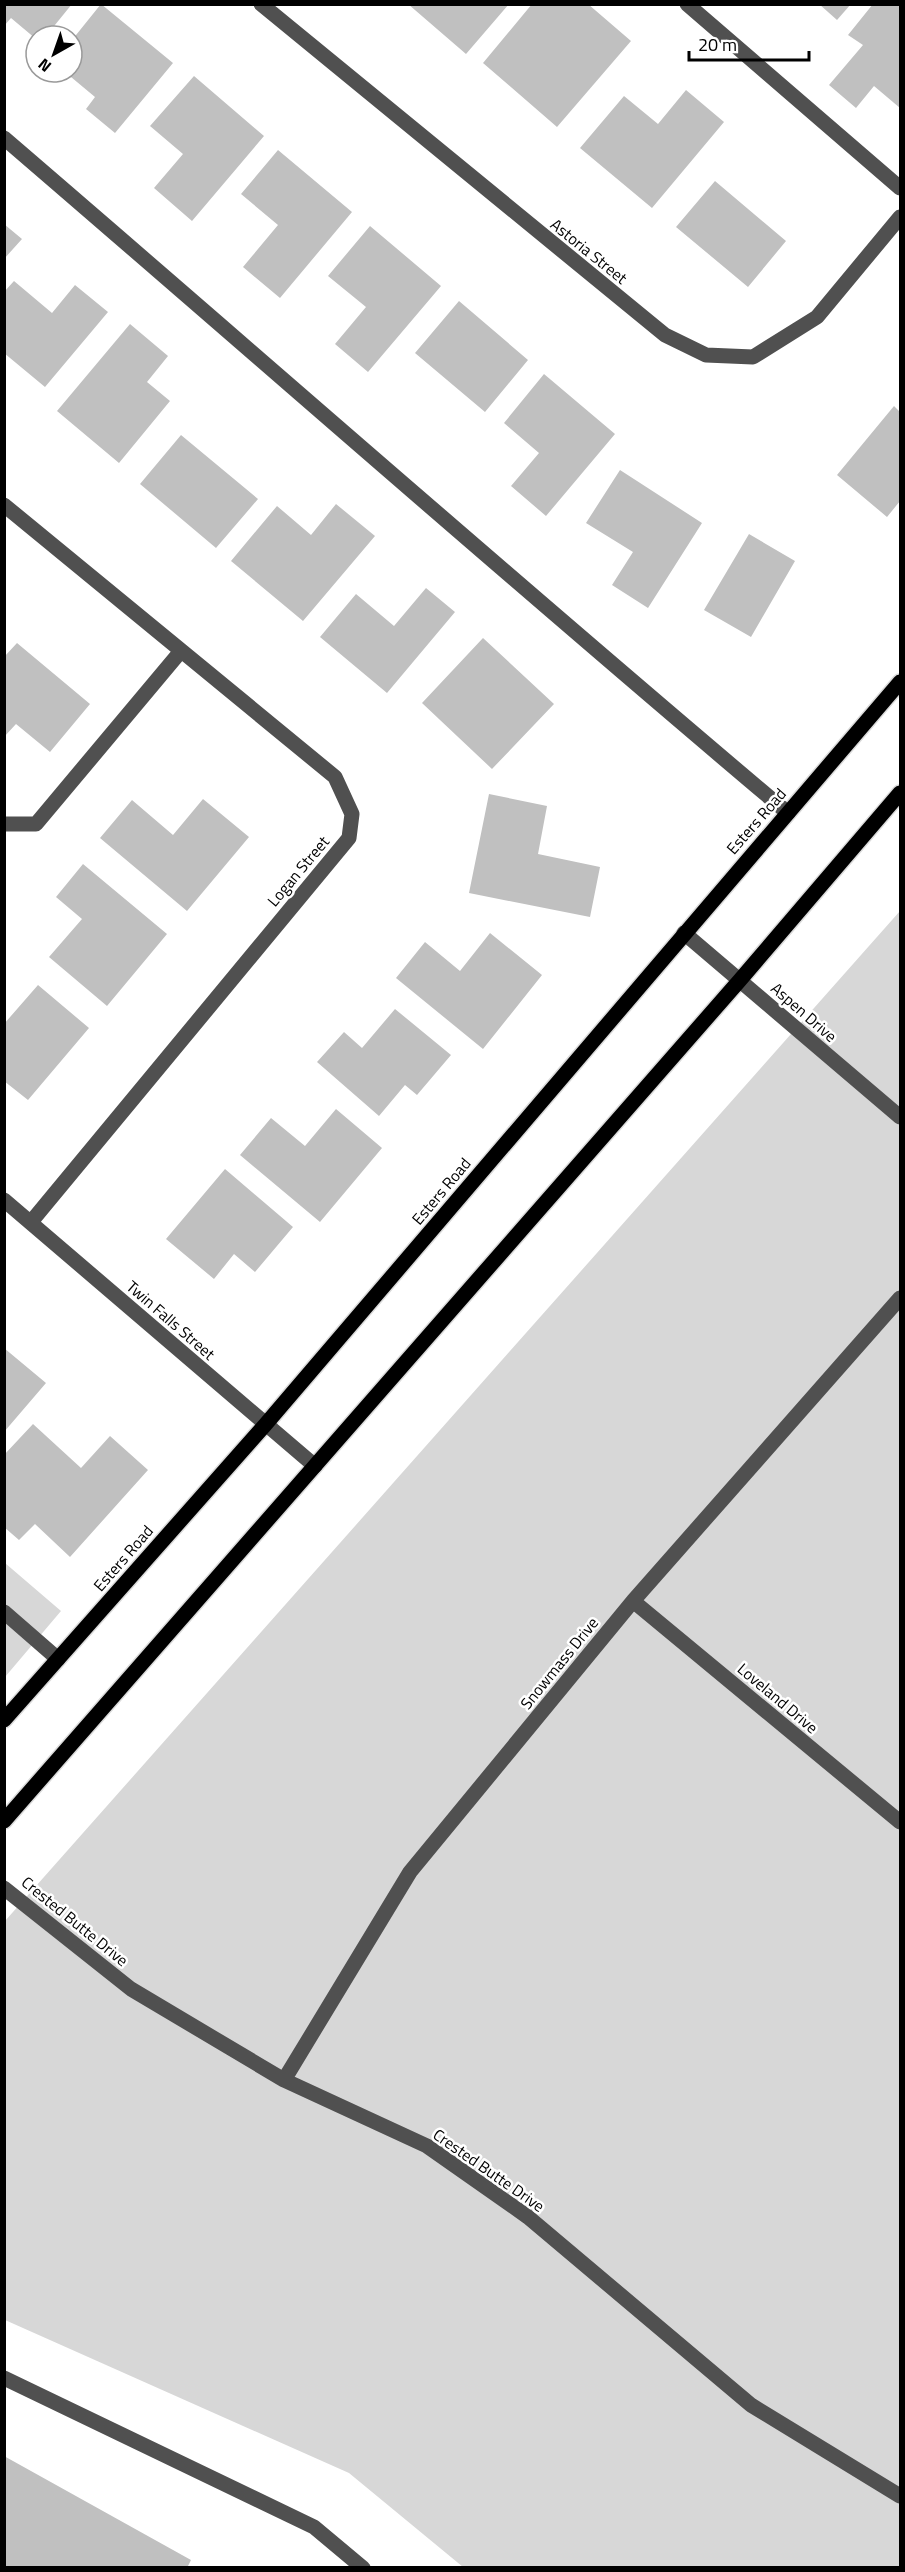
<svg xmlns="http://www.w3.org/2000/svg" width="905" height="2572" viewBox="0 0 905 2572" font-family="'Titillium Web',sans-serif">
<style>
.green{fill:#d7d7d7}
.building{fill:#c0c0c0}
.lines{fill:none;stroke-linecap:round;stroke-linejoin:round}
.major-casing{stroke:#dbdbdb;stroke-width:18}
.minor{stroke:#505050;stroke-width:15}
.major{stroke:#000;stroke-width:15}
.labels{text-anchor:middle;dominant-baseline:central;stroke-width:5;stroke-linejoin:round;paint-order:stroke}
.street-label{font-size:16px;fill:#000;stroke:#fff}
</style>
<rect width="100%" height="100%" fill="#fff"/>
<path class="green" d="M900 911V2567H463L349 2473 5 2320V1921Z
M5 1563 61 1611 5 1677Z"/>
<path class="building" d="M4 4H72L46 36H36V39L11 18 4 26Z
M101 4 173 63 115 133 86 109 95 97 65 72H72V40Z
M408 4H509L466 54Z
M532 4H588L631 41 557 127 483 63Z
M819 4H851L837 20Z
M873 4H900V108L874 86 856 108 829 85 863 45 848 35Z
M194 76 264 136 192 221 154 188 183 154 150 126Z
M686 90 724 122 652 208 580 148 624 96 658 124Z
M278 150 352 212 280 298 243 267 278 225 241 194Z
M715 181 786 241 748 287 676 227Z
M4 224 22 239 4 259Z
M370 226 441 286 368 372 335 344 366 307 328 276Z
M14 281 52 313 75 285 108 312 45 387 4 353V292Z
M459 301 528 360 485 412 415 353Z
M130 324 168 356 147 382 170 401 119 463 57 411Z
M544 374 615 434 546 516 511 486 539 453 504 423Z
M894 406 900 412V501L887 517 837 475Z
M181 435 258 499 216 548 140 484Z
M620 470 702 523 648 608 612 585 633 552 586 523Z
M336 504 375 536 303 621 231 561 277 506 311 535Z
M749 534 795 561 751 637 704 610Z
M426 588 455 612 387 693 320 637 356 594 394 626Z
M483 638 554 704 492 769 422 703Z
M17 643 90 704 50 752 16 724 4 737V657Z
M489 794 547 806 538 854 600 867 590 917 469 893Z
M203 799 249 837 187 911 100 838 132 800 173 835Z
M83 864 167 934 107 1006 49 957 82 919 56 897Z
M490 933 542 975 483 1049 396 978 425 942 460 971Z
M38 985 89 1028 28 1100 4 1081V1024Z
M395 1009 451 1055 417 1095 405 1085 379 1116 317 1062 344 1032 362 1048Z
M336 1109 382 1148 320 1222 240 1155 271 1118 305 1146Z
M225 1169 293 1227 255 1272 234 1254 214 1279 166 1239Z
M4 1348 46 1383 4 1432Z
M33 1424 81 1468 110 1436 148 1470 70 1557 35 1524 19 1540 4 1527V1455Z
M4 2456 191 2560 187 2568H4Z"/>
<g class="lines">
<g class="major-casing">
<path id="major" d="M4 1720 265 1425 900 682
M4 1821 740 980 900 793"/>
</g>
<path class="minor" d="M261 4 665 335 706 355 753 357 817 317 900 217
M687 4 900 188
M4 138C266 363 524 591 788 813
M4 505 335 777 352 814 349 838 31 1222
M4 824H36L181 651
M684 933 900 1117
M4 1200 315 1466
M633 1601 900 1822
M4 1612 58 1659
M4 1888 131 1989 284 2080 427 2146 528 2217 751 2405 900 2496
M284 2080 410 1872 633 1601 900 1298
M4 2378 314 2527 363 2568"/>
<use href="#major" class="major"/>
</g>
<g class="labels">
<g class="street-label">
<text transform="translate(589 251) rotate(39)">Astoria Street</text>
<text transform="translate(756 821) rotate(-49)">Esters Road</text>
<text transform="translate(298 871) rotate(-50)">Logan Street</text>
<text transform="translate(804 1012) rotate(41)">Aspen Drive</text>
<text transform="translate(441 1191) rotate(-50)">Esters Road</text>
<text transform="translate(171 1320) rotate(41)">Twin Falls Street</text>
<text transform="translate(123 1558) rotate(-49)">Esters Road</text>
<text transform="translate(559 1663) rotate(-51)">Snowmass Drive</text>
<text transform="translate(778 1698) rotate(40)">Loveland Drive</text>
<text transform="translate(75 1921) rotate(39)">Crested Butte Drive</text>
<text transform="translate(489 2170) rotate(35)">Crested Butte Drive</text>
</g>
</g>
<rect width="905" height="2572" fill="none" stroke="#000000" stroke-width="12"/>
<g transform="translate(54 54) rotate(220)"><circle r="28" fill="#ffffff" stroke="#999999" stroke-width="1.5"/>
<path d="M0-4.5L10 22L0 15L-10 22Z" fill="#000000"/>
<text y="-9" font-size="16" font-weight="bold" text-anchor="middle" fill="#000000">N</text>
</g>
<path d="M689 51v9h120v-9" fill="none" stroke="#000000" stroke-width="3"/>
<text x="698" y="51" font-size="18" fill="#000000" stroke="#ffffff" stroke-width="4.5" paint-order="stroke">20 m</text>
</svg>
